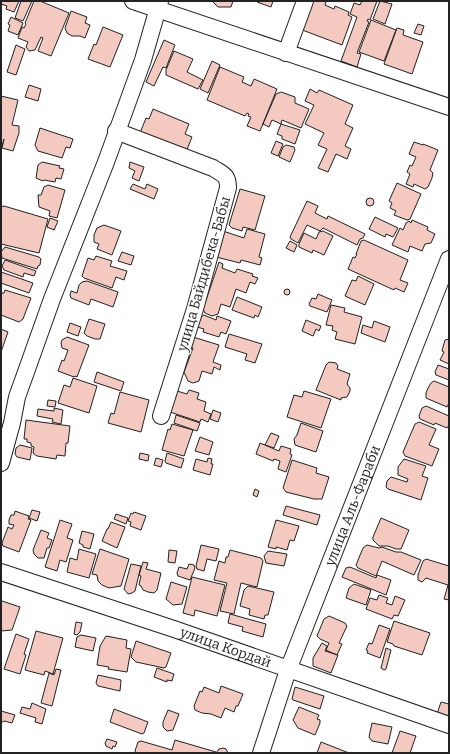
<svg xmlns="http://www.w3.org/2000/svg" width="450" height="754" viewBox="0 0 450 754" font-family="Bitter,serif">
<style>
.building{fill:#f3c9c0;stroke:#222}
.lines{fill:none;stroke-linecap:round;stroke-linejoin:round}
.minor-casing{stroke:#222;stroke-width:18}
.minor{stroke:#fff;stroke-width:16}
.labels{text-anchor:middle;dominant-baseline:central;stroke-width:3;stroke-linejoin:round;paint-order:stroke}
.street-label{font-size:14px;fill:#222;stroke:#fff}
</style>
<rect width="100%" height="100%" fill="#fff"/>
<path class="building" d="M1 1H19L14 12 6 9 7 6 1 4Z
M21 1H32L23 21 15 18Z
M34 1H40L69 13 51 56 38 51 43 38 41 37 35 50 29 51 26 47 28 42 18 38 22 27 24 28 26 24 25 23Z
M212 1H233L231 7H218Z
M257 1H273L271 7 257 2Z
M308 1H326L325 5 334 9 335 6 349 12 348 15 352 17 342 45 297 28Z
M362 1H377L370 20 368 19 367 21 369 22 357 53 361 54 357 67 341 61 357 17 350 14 354 3 360 5Z
M380 1 392 4 385 24 373 19Z
M71 11 87 17 85 23 90 25 85 38 80 36H72L67 33 65 28Z
M11 17 23 23 18 35 8 31 10 25 8 24Z
M371 20 396 30 384 61 359 52Z
M418 24 424 26 421 35 414 33Z
M103 27 123 35 110 67 88 59 94 44 96 45Z
M397 28 404 30 403 35 423 42 412 74 384 64Z
M164 40 175 45 166 68 163 67 154 86 146 82Z
M16 45 25 49 16 75 7 72Z
M174 51 193 59 187 72 203 80 198 89 166 75V70Z
M212 61 220 65 208 93 200 89Z
M220 67 244 77 242 82 251 86 254 79 277 89 260 131 247 126 251 117 248 116 249 114 247 113 245 116 207 100Z
M29 85 41 89 38 101 25 97Z
M310 89 317 93 319 90 353 105 345 124 353 128 345 146 351 149 347 159 336 154 328 172 318 168 327 149 318 145 324 133 305 124 314 105 305 101Z
M281 92 295 97V103L309 109 301 128 282 120 281 124 272 120 269 127 263 124 276 94Z
M1 96 18 100 12 125 19 126V133L13 151 2 148 4 139 1 150Z
M153 109 189 124 185 134 192 137 186 152 140 133 146 118 149 119Z
M281 124 300 130 295 144 282 139V136L277 134Z
M40 128 73 139 70 148 66 147 62 158 38 151 35 145Z
M276 141 283 144 278 156 271 153Z
M414 142 423 145V144L438 150 430 170 433 173 432 178 428 187 425 189 414 184 413 187 406 184 410 174 407 172 410 165 412 166 416 157 409 154Z
M286 145 294 147 295 150 290 162 279 157 283 147Z
M42 162 60 166 59 168 64 169 61 179 56 178 55 182 44 180 43 181 36 178 38 165Z
M130 162 144 167 139 181 132 178 135 171 129 168Z
M397 183 421 194 410 219 407 220 394 215 396 211 390 208 392 203 389 201Z
M133 184 145 189 147 184 158 189 154 199 130 189Z
M48 185 65 190 57 218 49 216 50 211 39 207 38 195H41L44 187Z
M240 189 265 196 255 230 243 227 242 231 232 228 229 225Z
M366 202a4 4 0 1 1 8 0a4 4 0 1 1-8 0Z
M307 201 318 206 315 213 327 219 328 216 365 234 363 238 360 239 357 245 323 228 320 231 307 225 298 243 291 239 290 237Z
M4 206 48 219 39 253 1 244V207Z
M375 217 398 228 393 237 386 234 385 237 369 229Z
M50 218 58 221 54 230 47 227Z
M412 220 428 227 427 230 435 234 431 243 425 244 422 251 410 246 408 252 392 245 400 228 403 230 406 223 409 221 411 223Z
M104 225 121 231 112 255 97 249 99 244 94 242V235L97 228Z
M247 229 265 234 259 257 262 258 260 265 241 260 240 263 216 257 223 231 244 238Z
M323 231 333 236 324 255 313 250 312 253 299 247V244L304 233 316 239 319 232Z
M364 240 408 260 400 280 408 283 404 292 395 288 394 290 348 269 353 257 355 258 357 254H356L361 241Z
M290 241 297 245 294 252 286 248Z
M5 247 39 257 41 259 40 265 38 266 37 269 2 258 1 252Z
M122 252 134 256 131 265 118 261Z
M96 256 112 261 110 266 127 271 124 280 116 277 112 288 84 278 82 276 88 258 94 260Z
M5 260 36 271 34 276 24 273 23 277 4 270 2 266Z
M219 262 223 264 222 268 235 273 237 269 253 274 252 276 258 278 255 284 250 282 246 293 236 289 230 307 221 304 218 314 212 316 205 313 203 309Z
M1 272 33 283 29 293 1 283Z
M358 276 374 284 365 305 345 296 352 280 356 281Z
M87 281 118 292 113 307 91 299 89 305 71 298 70 295 71 291 77 293 79 285 82 282Z
M284 292a3 3 0 1 1 6 0a3 3 0 1 1-6 0Z
M5 290 31 298 23 319 19 322 1 315V295L2 293H4Z
M318 294 332 300 327 312 310 306 309 304 312 298 316 299Z
M237 297 262 307 258 317 255 315 254 318 232 310Z
M331 305 345 308 344 312 362 317 355 344 335 339 337 332 332 330 333 326 326 325Z
M204 315 216 320 217 316 231 321 226 334 221 332 219 337 203 332 204 329 197 327 201 317Z
M89 319 105 324 100 339H95L87 336 84 333Z
M306 320 321 326 319 331 316 329 313 336 302 331Z
M374 321 390 327 385 342 361 333 363 325 372 328Z
M70 323 81 327 78 336 67 332Z
M1 329 8 332 1 352Z
M229 334 262 344 255 363 245 360 247 354 225 347Z
M67 337 89 345 77 377 75 376 74 377 58 371 62 360 64 361 68 350 62 348 61 343 62 340Z
M193 337 219 345 213 362 221 365 220 370 214 367 212 374 202 371 199 381 193 383 188 381 184 372 193 348 190 347Z
M449 339V364L440 360 444 352 442 351 443 347 445 340Z
M329 362 336 363 338 366 337 369 350 374 347 384 350 388V391L347 397 341 398V400L316 390 326 365Z
M438 365 449 369V380L436 375 435 372Z
M97 372 124 382 121 391 94 382Z
M73 378 97 386 89 413 58 403 64 385 70 387Z
M434 381 449 387V403L447 407 426 398V393L428 388 431 383Z
M189 390 199 393 197 399 206 402 204 411 211 414 208 422 201 419 200 422 170 412 177 391 187 394Z
M304 391 331 399 321 428 287 417 294 395 302 397Z
M120 392 149 400 141 432 108 423 111 413 114 414Z
M48 400 56 401 55 407 47 406Z
M426 406 449 416V425L447 428 435 423 434 425 420 419 419 416 422 408Z
M54 408 63 410 61 424 52 422 53 419 37 416 38 409 54 411Z
M213 410 221 413 218 422 210 419Z
M176 415 200 423 197 431 174 423Z
M26 420 70 426 68 443H66L65 456 57 455 56 459 37 456 33 453 34 447 31 446V443L27 442V439H24Z
M419 422 436 429 429 445 439 449 432 466 405 456 403 452 415 424Z
M301 423 323 431 316 452 295 445 294 439 297 435Z
M172 424 193 430 184 456 162 450 168 429 170 430Z
M271 433 279 436 274 448 265 445Z
M200 437 213 442 209 455 195 451Z
M260 443 279 451 281 446 291 449 290 454 292 455 286 472 278 469 280 461 274 459 273 461 256 454Z
M20 445 32 448 30 460 17 457 15 454 16 448Z
M140 453 149 455 148 461 139 459Z
M167 453 184 459 181 468 166 463 165 461Z
M156 458 163 460 161 467 154 465Z
M208 458 212 459 211 464H213L210 475 193 470 196 459 207 462Z
M404 459 426 466 422 476 428 478 421 500 388 489 386 487 387 481 391 477 407 482 408 479 398 475V467Z
M292 460 317 468 316 473 329 477 322 499H314L286 492 283 488Z
M255 489 259 491 257 497 253 495Z
M286 506 320 515 317 525 283 515Z
M32 510 40 512 37 521 29 518Z
M15 511 29 516 28 519 31 520 19 552 3 546 2 543 8 527 12 529 14 525 9 524V520L11 515H14Z
M134 512 146 516 141 530 130 526 131 522 128 521 131 513 133 514Z
M116 514 128 518 126 524 114 519Z
M381 518 409 530 401 549H396L388 546H379L373 540V537Z
M60 520 72 524 67 538 73 540 66 562 60 560 57 571 45 567Z
M276 520 299 526 294 541 290 540 287 550 276 547V549L268 547Z
M111 522 125 527 117 548 102 541 107 529H108Z
M41 530 49 533 47 538 52 540 49 548H47L44 558H38L34 554 33 550Z
M82 531 94 534 90 549 83 547V545L79 543Z
M201 545 219 549 216 561 207 559 204 571 197 569 196 566Z
M367 545 379 548 382 547 396 552H401L421 560 414 575 382 561 376 576 358 568 356 565 363 548Z
M79 549 96 554 89 578 67 572 70 558 77 560Z
M100 549 129 559 121 586 109 588 102 585 98 581 97 575 92 574Z
M169 550 177 551 175 563 168 562Z
M230 550 261 558 263 561 257 587 241 583 234 614 220 611 227 583 214 580 219 561 225 563 226 557H228Z
M268 551 287 554 284 566 266 563 264 556Z
M426 559 449 566V600L444 599 448 585 426 578 422 582 418 580V575L423 561Z
M143 562 148 563 146 569 161 573 157 590 154 593 148 592 143 590 141 586 139 585 141 576 139 575Z
M131 564 141 566 135 591 132 593 128 594 124 589Z
M189 564 194 565 195 568 190 580 178 576 177 573 179 567 187 569Z
M350 567 376 578 377 575 391 580 386 595 342 577 346 568Z
M192 577 225 585 217 616 195 610 194 616 183 613Z
M171 582 187 587 182 604 173 605 166 599Z
M354 584 371 590 366 605 346 598 349 588Z
M248 586 274 592 268 615H265L264 619 249 615 250 609 240 606 244 590Z
M379 595 388 598 386 603 392 605 395 596 405 600 398 616 394 615 392 619 366 609 370 598 377 600Z
M2 601 20 607 12 630 1 631V604Z
M230 614 266 624 263 637 242 631 243 627 228 623Z
M329 616 345 623 347 626 339 643 342 644 337 655 326 650 329 643 320 639 317 636 324 619Z
M394 621 430 633 422 655 394 646 393 644 387 642Z
M76 622 82 623 80 632 77 635 74 634Z
M379 625 390 629 380 658 367 653 368 651 366 650 369 643 372 644Z
M36 631 63 638 53 674 45 671 44 675 25 670Z
M16 634 29 639 24 654 26 655 20 674 4 669Z
M81 635 96 638 93 651 75 647 77 637Z
M106 636 127 640 126 648 131 649 127 672 108 669 109 667 97 665 100 646Z
M136 641 171 653 166 667 164 668 136 662 131 657Z
M322 643 327 646 325 651 338 655 331 673 313 666V658Z
M386 648 391 650 386 669 384 670 381 668Z
M157 668 174 674 172 681 167 680V682L154 677Z
M56 669 61 670 52 706 41 703 49 673 54 675Z
M98 675 121 680 120 691 98 686 96 683Z
M221 686 243 694 238 706H236L234 712 225 708 221 718 211 714 202 713 195 710 194 706 200 691 202 692 204 687 219 693Z
M295 687 324 696 320 709 293 700 292 699Z
M441 702 449 704V718L437 714Z
M32 703 46 709 42 724 35 722 36 718 20 713 22 707 30 709Z
M299 707 319 715 317 719 320 720V723L315 735 298 728 293 720Z
M114 709 148 722 144 733 142 734 110 722Z
M168 710 179 714 173 730 167 731 163 727V722Z
M1 711 15 715 12 723 4 721 1 723Z
M372 723 392 727 388 744 372 741 369 737Z
M400 731 416 736 410 753H392Z
M107 739 117 742 115 747 113 746 112 749 106 746 105 743Z
M175 740 216 752V753H136L135 751 138 742 141 741 172 750Z
M321 742 349 753H317Z
M223 748 226 749 228 753H216L219 749Z"/>
<g class="lines">
<g class="minor-casing">
<g id="minor">
<path d="M133 1 449 107"/>
<path d="M286 53 305 1"/>
<path d="M116 131 213 168C224 175 228 175 228 188L195 309 161 416"/>
<path d="M1 463 12 423 17 397 26 372 52 299 106 162 143 60 160 1"/>
<path id="s1" d="M1 572 174 629 449 725"/>
<path id="s2" d="M261 753 288 670 449 259"/>
</g>
</g>
<use href="#minor" class="minor"/>
</g>
<g class="labels">
<g class="street-label">
<text transform="translate(204 274) rotate(-74)">улица Байдибека-Бабы</text>
<text stroke="none"><textPath href="#s2" startOffset="264">улица Аль-Фараби</textPath></text>
<text stroke="none"><textPath href="#s1" startOffset="237">улица Кордай</textPath></text>
</g>
</g>
<rect width="450" height="754" fill="none" stroke="#222222" stroke-width="4"/>
</svg>
